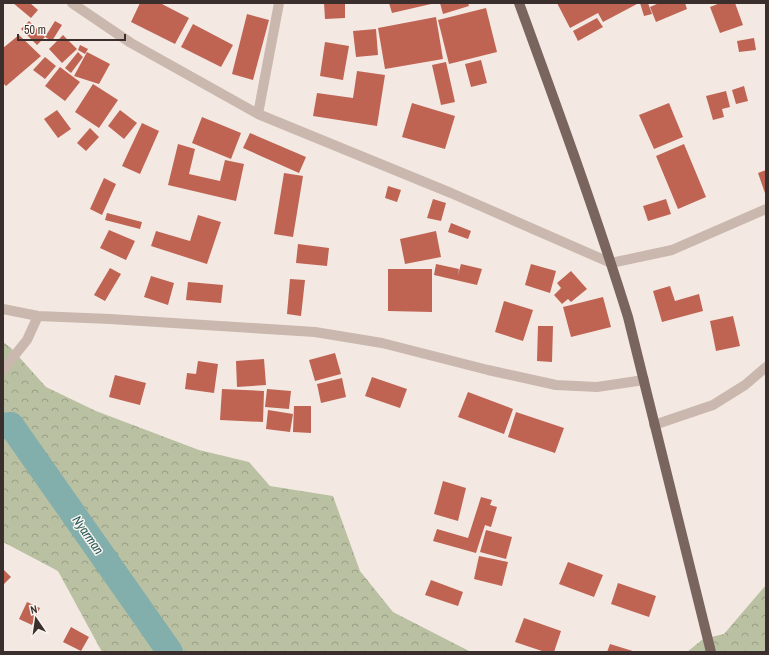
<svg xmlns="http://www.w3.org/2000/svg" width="769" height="655" viewBox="0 0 769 655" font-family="'Archivo Narrow',sans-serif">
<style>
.forest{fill:url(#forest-crowns)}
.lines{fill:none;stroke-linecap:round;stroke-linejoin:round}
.river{stroke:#82aeac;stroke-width:26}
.building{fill:#bf6353}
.minor{stroke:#cab8ae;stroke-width:10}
.major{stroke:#7a655e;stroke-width:10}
.labels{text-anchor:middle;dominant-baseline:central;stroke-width:3;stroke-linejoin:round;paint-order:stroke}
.water-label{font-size:13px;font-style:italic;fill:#235958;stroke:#faf4ef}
</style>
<defs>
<pattern id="forest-crowns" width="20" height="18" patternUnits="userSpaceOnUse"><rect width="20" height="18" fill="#bac1a2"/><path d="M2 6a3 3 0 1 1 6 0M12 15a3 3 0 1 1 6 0" fill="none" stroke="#989d84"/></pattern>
</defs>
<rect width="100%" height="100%" fill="#f3e9e2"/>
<path class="forest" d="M3 342 11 348 46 387 96 411 199 450 249 462 270 486 333 496 360 571 393 612 471 652H102L58 571 3 542Z
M766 585V652H687L703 639 724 634Z"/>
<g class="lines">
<path class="river" d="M3 426 11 425 170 652"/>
</g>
<path class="building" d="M13 3H30L38 10 31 18Z
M140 3H160L189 18 175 44 131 22Z
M324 3H345V18L325 19Z
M389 3H431V4L392 13Z
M440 3H468L469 6 443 14Z
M557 3H637V4L603 22 598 13 570 28Z
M640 3H648L652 14 644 16Z
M659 3H685L687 9 656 22 650 7Z
M720 3H735L743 25 720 33 710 7Z
M486 8 497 52 449 64 438 20Z
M247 14 269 20 253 80 232 74Z
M436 17 443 59 385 69 378 28Z
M597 18 603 27 578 41 573 31Z
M29 21 45 37 37 45 21 29Z
M55 21 62 25 52 41 45 37Z
M193 24 233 45 221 67 181 47Z
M376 29 378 55 356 57 353 31Z
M19 35 41 56 6 86 3 83V48Z
M63 35 77 49 62 63 49 49Z
M754 38 756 50 739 52 737 41Z
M325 42 349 46 343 80 320 76Z
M80 45 88 49 85 54 78 50Z
M78 52 83 57 71 73 65 68Z
M87 52 110 64 99 84 74 76Z
M45 57 56 66 45 79 33 70Z
M481 60 487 83 471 87 465 64Z
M446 62 455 102 441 105 432 65Z
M60 67 80 82 65 101 45 86Z
M357 71 385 75 377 126 313 116 317 93 353 98Z
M93 84 118 100 99 128 75 112Z
M744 86 748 101 736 104 732 90Z
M726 91 730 107 722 109 724 117 713 120 706 96Z
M412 103 455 116 445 149 402 137Z
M669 103 683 137 654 149 639 115Z
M57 110 71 129 58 138 44 119Z
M120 110 137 123 124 139 108 126Z
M202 117 241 133 231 159 192 143Z
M142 123 159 131 140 174 122 166Z
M90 128 99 137 86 151 77 143Z
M250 133 306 157 299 173 243 148Z
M178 144 195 149 189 174 220 181 225 160 244 164 236 201 168 185Z
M684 144 706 197 678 209 656 156Z
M766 170V196L758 173Z
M284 173 303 176 293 237 274 234Z
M104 178 116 184 102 215 90 209Z
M388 186 401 190 397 202 385 198Z
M433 199 446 203 441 221 427 218Z
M666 199 671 214 648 221 643 206Z
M107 213 142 222 140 229 105 220Z
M198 215 221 222 207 264 151 246 156 231 190 241Z
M451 223 471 231 468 239 448 232Z
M109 230 135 241 126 260 100 248Z
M436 231 441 257 405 264 400 239Z
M298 244 329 248 327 266 296 263Z
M436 264 459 269 458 275 461 264 482 269 477 285 434 275Z
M531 264 556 271 550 293 525 285Z
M110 268 121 274 105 301 94 295Z
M388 269H432V312L388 311Z
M571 271 587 289 571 302 568 299 562 304 554 295 561 288 557 283Z
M151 276 174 283 168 305 144 297Z
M290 279 305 280 301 316 287 314Z
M188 282 223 285 221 303 186 300Z
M670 286 675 301 699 294 703 311 662 322 653 291Z
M603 297 611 327 571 337 563 307Z
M504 301 533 310 523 341 495 332Z
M733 316 740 346 716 351 710 321Z
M538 326H553L552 362 537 361Z
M335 353 341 374 315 381 309 360Z
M264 359 266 385 237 387 236 361Z
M198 361 218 364 214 393 185 389 187 373 196 374Z
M115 375 146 383 140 405 109 397Z
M372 377 407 389 400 408 365 396Z
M342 378 346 397 321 403 317 384Z
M222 389 264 391 263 422 220 420Z
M267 389 291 391 289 409 265 407Z
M468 392 513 409 504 434 458 417Z
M294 406H311V433L293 432Z
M268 410 293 414 290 432 266 429Z
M516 412 564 428 555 453 508 437Z
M443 481 466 488 458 521 434 514Z
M481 497 492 500 490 505 497 507 491 527 485 525 476 553 433 541 437 529 468 538Z
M486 530 512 537 506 559 480 552Z
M479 556 508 562 502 586 474 579Z
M568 562 603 575 594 597 559 584Z
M3 569 11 577 3 585Z
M431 580 463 592 458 606 425 595Z
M618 583 656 596 649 617 611 604Z
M27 602 40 608 32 625 19 619Z
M524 618 561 631 554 652H545L515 642Z
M71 627 89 637 81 651 63 642Z
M610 644 636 652H607Z"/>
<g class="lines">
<path class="minor" d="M72 3 131 43 258 114 451 193 611 263 672 250 766 209
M258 114 279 3
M3 309 38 316 110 319 315 332 382 343 488 370 556 385 597 387 644 380
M3 370 27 340 38 316
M654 425 713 405 745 385 766 367"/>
<path class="major" d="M519 3C557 107 595 211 628 317L711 652"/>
</g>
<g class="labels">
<g class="water-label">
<text transform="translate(88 535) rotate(55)">Nyarman</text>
</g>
</g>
<rect width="769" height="655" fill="none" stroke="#3a2f2c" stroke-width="8"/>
<g transform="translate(36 619) rotate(347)" stroke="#faf4ef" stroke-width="3" paint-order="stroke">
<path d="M0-3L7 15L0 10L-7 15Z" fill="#3a2f2c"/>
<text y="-6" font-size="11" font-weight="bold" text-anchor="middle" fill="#3a2f2c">N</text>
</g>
<path d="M18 34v6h107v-6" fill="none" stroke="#3a2f2c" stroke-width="2"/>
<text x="24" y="34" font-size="12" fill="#3a2f2c" stroke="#faf4ef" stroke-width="3" paint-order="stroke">50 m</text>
</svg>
